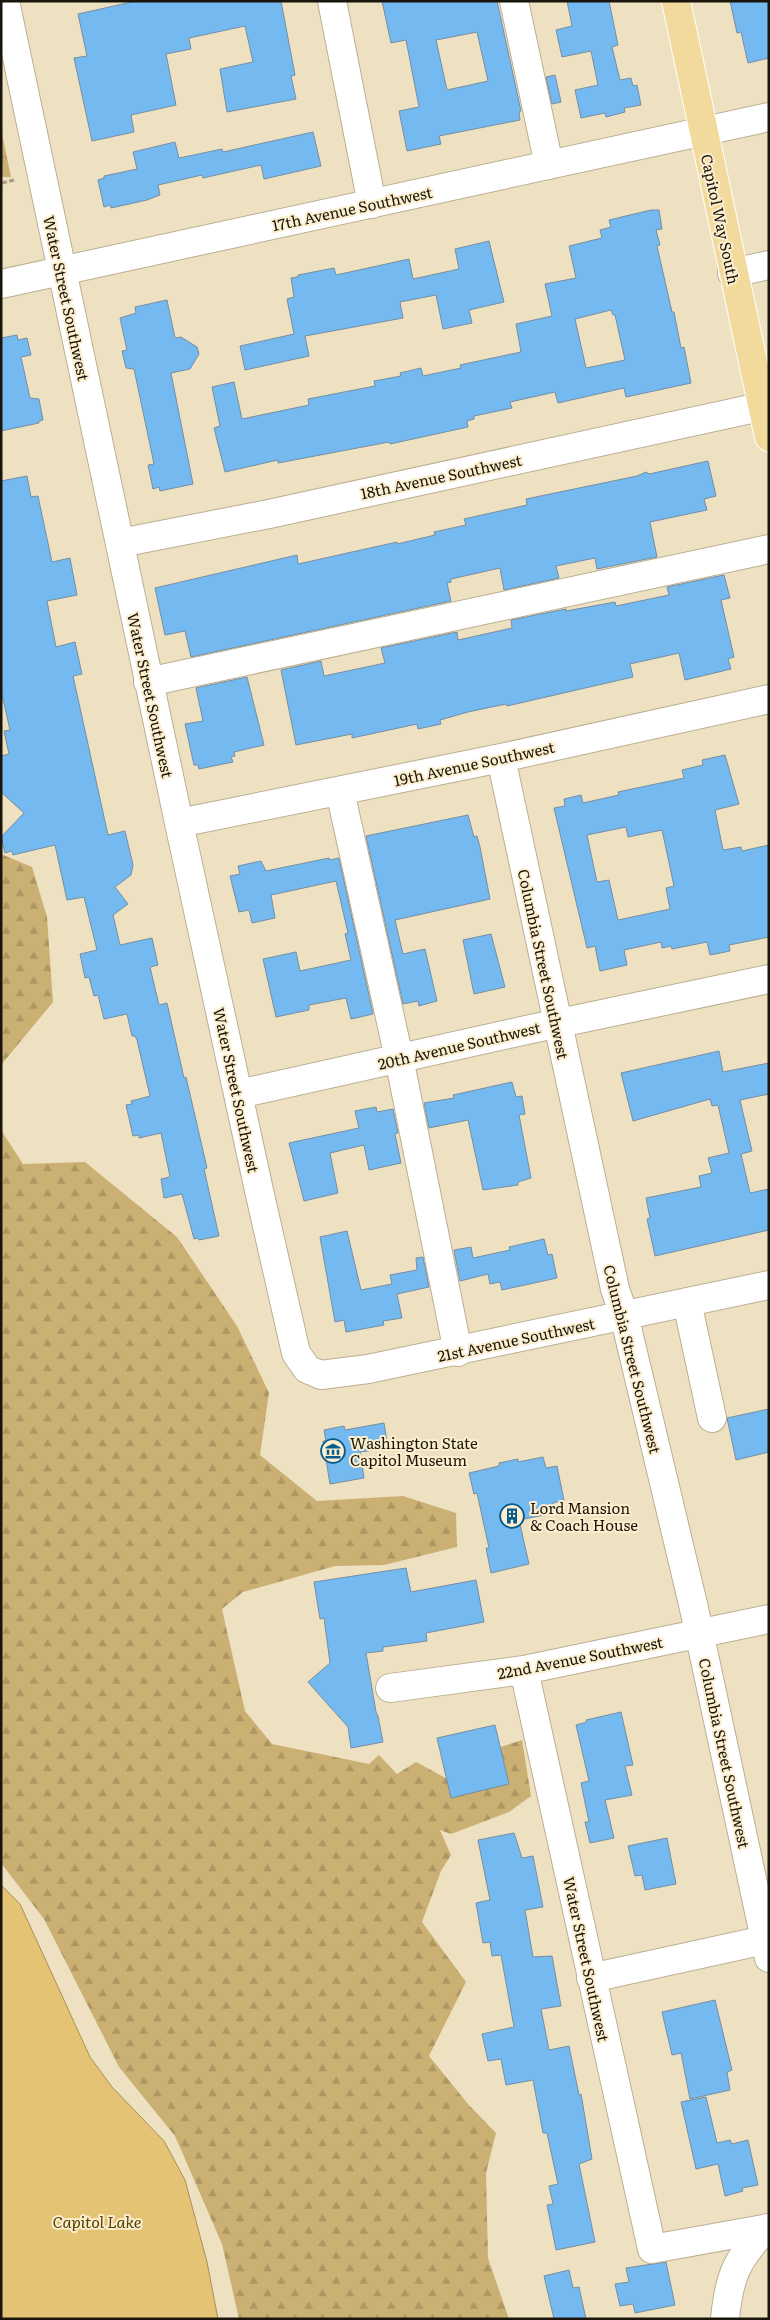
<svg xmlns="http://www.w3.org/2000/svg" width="770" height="2320" viewBox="0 0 770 2320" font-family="Literata,serif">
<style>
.grass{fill:url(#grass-tufts)}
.forest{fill:url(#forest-firs)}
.water{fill:#e5c375;stroke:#a88f55}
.building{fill:#74b9ef;stroke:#758ea3;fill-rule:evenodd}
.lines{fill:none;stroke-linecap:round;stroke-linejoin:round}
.minor-casing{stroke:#bcaf92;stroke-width:30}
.major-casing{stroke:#fff;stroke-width:30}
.path{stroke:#a79d85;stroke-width:3;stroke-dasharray:5 2.5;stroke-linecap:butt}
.minor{stroke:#fff;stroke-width:28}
.major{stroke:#f2d99c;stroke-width:28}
.labels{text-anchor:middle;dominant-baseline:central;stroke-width:4;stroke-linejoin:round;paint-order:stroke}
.street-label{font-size:15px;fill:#19150a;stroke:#fceecf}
.poi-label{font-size:15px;fill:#19150a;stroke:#fceecf;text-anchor:start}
.water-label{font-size:16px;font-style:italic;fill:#564000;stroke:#fceecf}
</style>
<defs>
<pattern id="grass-tufts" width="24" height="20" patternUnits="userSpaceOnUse" patternTransform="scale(1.25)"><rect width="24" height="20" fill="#cbb074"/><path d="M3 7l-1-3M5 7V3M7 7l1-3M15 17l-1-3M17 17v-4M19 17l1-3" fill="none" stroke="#ae9663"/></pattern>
<pattern id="forest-firs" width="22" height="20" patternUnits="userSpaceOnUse" patternTransform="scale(1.25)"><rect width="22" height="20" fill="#cbb074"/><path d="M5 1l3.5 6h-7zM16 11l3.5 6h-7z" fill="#ae9663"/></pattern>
</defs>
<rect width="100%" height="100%" fill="#eee1c2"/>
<path class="grass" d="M1 129 11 177H3L1 172Z"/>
<path class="forest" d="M1 854 32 867 47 917 53 1002 1 1065Z
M1 1130 23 1164 85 1162 177 1237 237 1326 269 1393 260 1455 317 1501 403 1496 456 1513 457 1547 384 1565 335 1566 243 1592 222 1609 245 1711 272 1744 369 1764 379 1755 397 1774 416 1762 453 1782 482 1753 522 1740 531 1796 509 1812 451 1834 440 1830 451 1855 441 1871 422 1922 466 1982 429 2056 468 2104 496 2133 486 2173 488 2258 509 2319H239L222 2244 175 2136 119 2067 44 1919 1 1863Z"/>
<path class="water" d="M1 1885 20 1904 90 2057 112 2087 164 2141 185 2180 207 2262 218 2319H1Z"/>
<path class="building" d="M136 1H281L295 75 291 76 296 99 227 112 220 69 253 62 245 26 189 38 191 49 166 54 176 105 131 115 134 132 92 141 74 58 87 56 78 14Z
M382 1H497L521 111 519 112 520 120 439 136 441 144 407 151 399 111 419 107 406 40 391 43ZM477 32 488 81 447 90 436 40Z
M567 1H609L618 45 612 47 620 80 631 78 633 86 637 85 641 105 624 108 625 112 606 117 605 113 581 118 575 90 598 85 591 51 562 57 556 30 572 26Z
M730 1H769V58L748 63 741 32 737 33Z
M555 75 561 102 552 104 546 77Z
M313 132 321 166 264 179 261 165 203 178 202 175 158 185 160 195 147 200 111 208 110 205 104 207 98 180 104 178V176L137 169 133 152 175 142 179 158 222 149 223 152Z
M651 210H659L662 229 656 230 660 245 657 246 672 312H674L681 348 684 347 691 383 626 397 624 388 558 403 555 392 510 402 512 408 474 416V419L467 421 468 427 390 444 389 442 278 463V460L225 472 214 428 220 426 212 387 234 382 242 419 309 405 308 399 375 386 374 381 401 376 400 373 421 368 423 376 461 368 460 365 521 352 516 324 552 316 545 284 576 278 569 246 602 238 600 230 611 227 609 220ZM611 310 613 315H615L625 360 586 368 575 319Z
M489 241 504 302 469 310 472 323 443 329 436 295 400 302 403 318 305 336 309 356 245 370 240 346 294 334 287 299 294 297 291 278 298 277V275L334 268 336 275 409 259 413 279 459 269 455 249Z
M167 300 175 338 181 337 197 347 199 354 190 369 171 373 193 484 160 491 159 487 153 489 148 465 154 464 134 369 126 368 122 351 127 350 120 318 136 313 135 307Z
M17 335 18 340 27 338 31 355 21 357 30 398 39 399 43 420 39 421V423L1 431V338Z
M708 461 716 496 704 499 707 510 650 522 657 557 597 569 595 558 556 566 559 578 504 590 500 568 451 579V582L447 583 451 601 191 657 185 631 165 635 155 588 297 555 298 564 397 542V544L435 535 434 532 466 525 464 519 527 505 526 499 637 476 646 472 649 474Z
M27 476 31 497 38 496 52 562 70 558 77 595 47 601 56 647 75 642 82 674 73 676 108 835 125 831 133 865 131 875 115 887 128 904 113 915 120 945 152 938 158 965 150 967 159 1005 167 1003 184 1078 186 1077 207 1168 204 1169 219 1236 199 1240 198 1238 194 1239 182 1194 164 1198 161 1179 170 1177 161 1133 139 1138V1135L133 1136 126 1105 132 1104 131 1101 150 1096 137 1040 135 1036H132L127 1014 104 1019 98 995 94 996 89 977 85 978 80 954 97 950 84 897 67 900 55 845 13 855 12 851 5 853 1 837 24 813 1 792V756L9 754 4 731 10 730 1 690V481Z
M724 575 730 598 721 600 734 657 728 659 731 669 685 680 679 653 630 664 633 677 507 706 506 704 468 712 440 720 441 724 418 729 417 724 352 738V734L296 745 281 670 321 661 324 676 385 663 381 648 457 632 458 640 512 628 511 620 566 609V611L615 602 616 606 669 595 667 587Z
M247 677 264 745 234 752 235 756 231 757 233 762 199 769 198 765H194L185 724 203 721 196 688Z
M725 755 739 804 715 810 723 850 741 847 742 851 769 845V937L729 945 730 951 710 955 707 942 672 949 671 946 662 948 661 942 624 950 627 965 600 971 595 946 587 948 554 808 565 806 564 799 581 795 583 803 619 795 618 792 684 778 682 770 703 765 702 760ZM626 827 628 837 662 830 674 886 666 888 670 909 618 920 609 880 597 882 587 835Z
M468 815 474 837 477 836 480 847 490 899 395 920 403 954 425 949 437 1001 419 1006 418 1001 403 1004 366 836Z
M329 858 330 860 339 858 373 1014 351 1019 346 998 309 1005V1010L276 1017 263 959 296 952 300 971 351 960 345 934 348 933 336 881 271 895 275 918 252 923 249 910 239 912 230 876 240 874 238 866 261 861 266 871Z
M491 934 505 987 474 994 463 940Z
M719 1051 723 1072 769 1063V1094L740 1100 752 1151 741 1154 750 1193 769 1189V1230L655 1256 647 1219 650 1218 646 1198 701 1187 699 1176 712 1173 708 1158 729 1153 718 1105 712 1106 710 1099 633 1121 621 1073Z
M512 1082 516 1097 522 1096 525 1114 519 1115 531 1178 518 1182V1185L483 1190 468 1120 429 1128 424 1103 454 1098 453 1095Z
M376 1107 377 1112 393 1109 398 1133 395 1134 401 1163 369 1170 364 1145 330 1153 338 1193 304 1201 289 1143 359 1128 355 1111Z
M347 1231 361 1290 392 1284 390 1275 417 1270 416 1258 423 1257 429 1287 397 1294 402 1318 383 1321 384 1325 346 1332 344 1320 335 1322 320 1237Z
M544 1239 548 1255 552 1254 557 1278 502 1290 500 1282 490 1284 488 1274 460 1281 454 1250 471 1247 473 1258 510 1250 509 1247Z
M769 1409V1452L736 1460 727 1418Z
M384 1423 388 1448 360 1452 364 1478 330 1484 323 1441H326L324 1430 344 1426 345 1430Z
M543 1457 546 1468 557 1466 564 1500 553 1503 555 1513 519 1520 529 1564 491 1573 486 1548H489L477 1493 474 1494 469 1473 499 1466V1463L518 1459V1462Z
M406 1568 411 1592 476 1580 484 1622 426 1633 427 1641 383 1647V1651L366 1653 376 1712 378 1716 383 1742 351 1748 348 1727 308 1682 330 1663 324 1618 320 1619 314 1582Z
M621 1712 633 1765 625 1766 632 1795 605 1800 614 1838 590 1843 585 1822H589L581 1783 589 1781 576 1725 587 1722 586 1720Z
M495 1725 509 1784 451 1798 437 1738Z
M514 1833 522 1858 533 1856 543 1907 525 1910 533 1957 552 1956 561 2006 541 2009 549 2050 569 2046 579 2095 581 2094 592 2159 579 2164 595 2242 556 2250 547 2205 553 2204 549 2186 558 2184 547 2133H543L533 2080 506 2085 501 2059 488 2061 482 2034 514 2027 501 1955 492 1956 490 1942 483 1943 476 1903 490 1900 478 1840Z
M667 1838 676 1884 645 1890 642 1875 635 1876 628 1846Z
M715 2000 732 2070 727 2072 730 2090 690 2099 681 2053 672 2055 662 2012Z
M706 2097 717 2143 730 2140 732 2144 748 2140 758 2185 742 2188 743 2191 725 2196 718 2164 696 2169 681 2102Z
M666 2262 675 2305 635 2313 633 2304 620 2306 615 2284 629 2282 626 2268Z
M569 2270 573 2288 579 2287 586 2319H554L544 2276Z"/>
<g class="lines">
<g class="minor-casing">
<path id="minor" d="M5 1 179 823 260 1195 296 1353 307 1369 321 1375 368 1369 769 1285
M332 1 372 204
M514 1 549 165
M732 273 769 265
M1 284 769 117
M120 543 269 514 769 405
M148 682 769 549
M501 758 615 1289 624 1315 693 1604 769 1958
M340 791 399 1058 458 1352
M179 823 501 758 769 699
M239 1094 531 1029 769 979
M687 1302 712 1418
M524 1670 652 2249 769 2228
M390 1688 524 1670 769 1619
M591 1978 769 1939
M725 2319C729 2276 737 2258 767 2228"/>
</g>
<g class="major-casing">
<path id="major" d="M676 1 769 437"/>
</g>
<path class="path" d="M2 183 14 180"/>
<use href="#minor" class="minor"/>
<use href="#major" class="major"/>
</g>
<defs>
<g id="museum-ring" transform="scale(1.25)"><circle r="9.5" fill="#fceecf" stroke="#075c8e" stroke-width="1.5"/><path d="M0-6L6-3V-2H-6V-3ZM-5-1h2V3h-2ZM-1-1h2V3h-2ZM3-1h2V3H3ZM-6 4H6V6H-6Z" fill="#075c8e"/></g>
<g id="building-ring" transform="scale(1.25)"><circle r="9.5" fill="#fceecf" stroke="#075c8e" stroke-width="1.5"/><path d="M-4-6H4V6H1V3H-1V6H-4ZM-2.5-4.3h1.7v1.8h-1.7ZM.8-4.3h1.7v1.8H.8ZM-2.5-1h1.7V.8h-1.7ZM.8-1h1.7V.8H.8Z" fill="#075c8e"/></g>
</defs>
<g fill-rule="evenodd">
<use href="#museum-ring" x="333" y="1451"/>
<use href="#building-ring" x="512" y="1516"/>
</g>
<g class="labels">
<g class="street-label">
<text transform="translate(352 208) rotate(-12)">17th Avenue Southwest</text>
<text transform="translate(721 219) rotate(78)">Capitol Way South</text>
<text transform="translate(67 298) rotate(78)">Water Street Southwest</text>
<text transform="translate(441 476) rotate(-12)">18th Avenue Southwest</text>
<text transform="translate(151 695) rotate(78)">Water Street Southwest</text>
<text transform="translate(474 763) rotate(-12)">19th Avenue Southwest</text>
<text transform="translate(544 964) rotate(78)">Columbia Street Southwest</text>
<text transform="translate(459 1045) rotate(-13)">20th Avenue Southwest</text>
<text transform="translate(237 1090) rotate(78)">Water Street Southwest</text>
<text transform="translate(516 1339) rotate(-12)">21st Avenue Southwest</text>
<text transform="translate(633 1359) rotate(76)">Columbia Street Southwest</text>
<text transform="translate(580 1657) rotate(-11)">22nd Avenue Southwest</text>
<text transform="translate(725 1753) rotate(78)">Columbia Street Southwest</text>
<text transform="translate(587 1959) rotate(78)">Water Street Southwest</text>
</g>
<g class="poi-label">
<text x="350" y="1442">Washington State<tspan x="350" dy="17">Capitol Museum</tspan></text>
<text x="530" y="1507">Lord Mansion<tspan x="530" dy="17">&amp; Coach House</tspan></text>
</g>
<g class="water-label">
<text x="97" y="2221">Capitol Lake</text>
</g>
</g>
<rect width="770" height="2320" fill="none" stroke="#19150a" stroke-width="5"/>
</svg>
